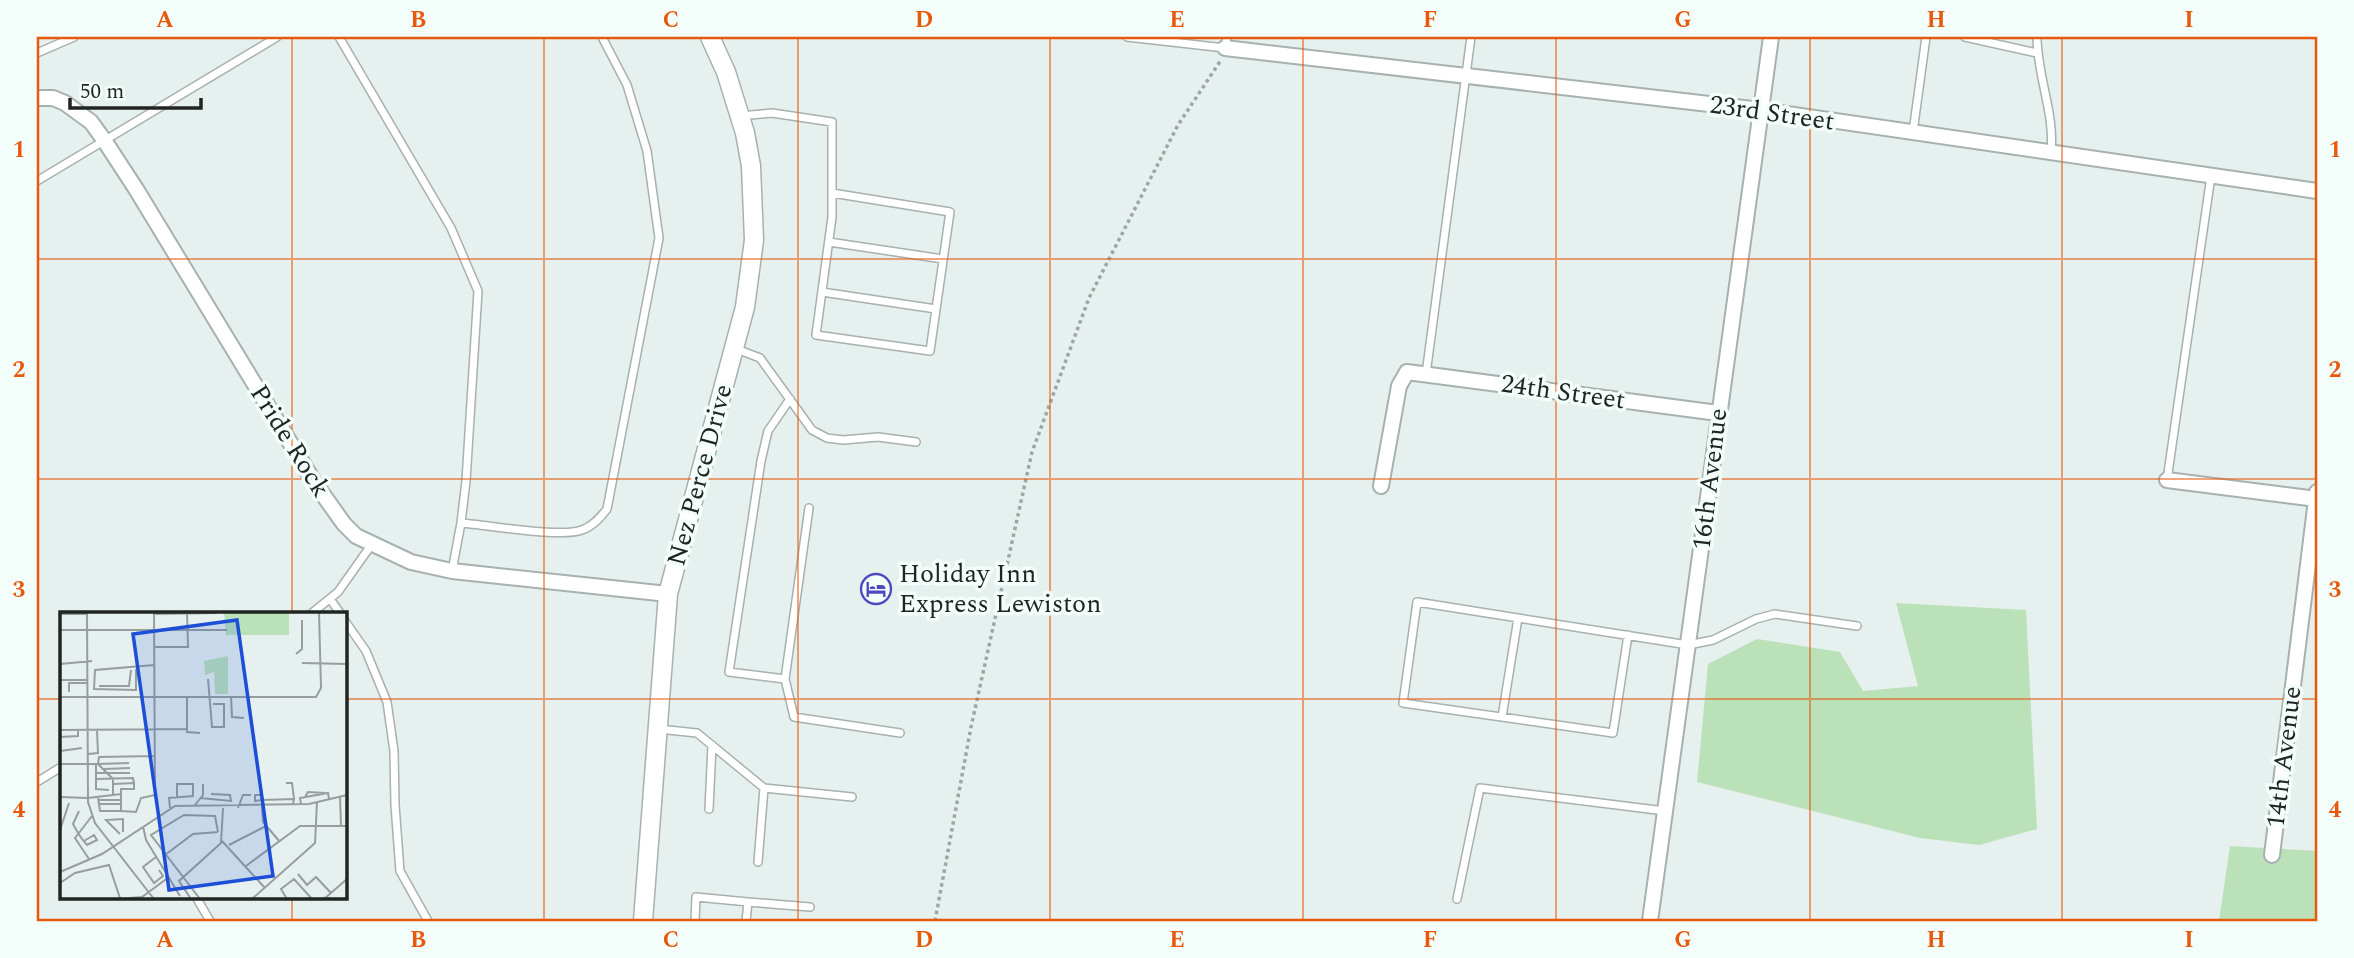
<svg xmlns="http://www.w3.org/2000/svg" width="2354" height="958" viewBox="0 0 2354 958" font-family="Spectral,serif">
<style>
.green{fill:#bbe1b9}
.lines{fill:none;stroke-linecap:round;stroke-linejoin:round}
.service-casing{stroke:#a7b1af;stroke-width:10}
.minor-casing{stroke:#a7b1af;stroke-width:18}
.tertiary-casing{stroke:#a7b1af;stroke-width:21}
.path{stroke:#9ea6a4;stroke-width:3.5;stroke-dasharray:3.5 3.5;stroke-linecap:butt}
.service{stroke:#fff;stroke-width:7}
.minor{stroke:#fff;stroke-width:14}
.tertiary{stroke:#fff;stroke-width:18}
.grid{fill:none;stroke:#e8590c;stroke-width:2;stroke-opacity:0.55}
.labels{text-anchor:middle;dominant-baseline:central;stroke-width:7;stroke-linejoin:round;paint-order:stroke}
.street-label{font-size:26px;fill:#202423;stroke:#f3fefb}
.poi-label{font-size:26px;fill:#202423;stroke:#f3fefb;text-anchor:start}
.inset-road{fill:none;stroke:#979e9d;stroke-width:2}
.view{fill:#1d4ed8;fill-opacity:0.15;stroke:#1d4ed8;stroke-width:3.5}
.inset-edge{fill:none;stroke:#202423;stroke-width:3.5}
.neatline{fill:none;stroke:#e8590c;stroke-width:2.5}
.grid-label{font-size:23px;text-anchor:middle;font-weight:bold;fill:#e8590c}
</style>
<rect width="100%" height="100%" fill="#e6f0ee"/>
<path class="green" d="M1896 603 2026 610 2037 829 1979 845 1920 838 1697 782 1708 664 1757 639 1840 652 1863 691 1918 686Z
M2230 846 2317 851V921H2219Z"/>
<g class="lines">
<g class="service-casing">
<path id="service" d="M339 37 451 228 478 291 466 481 461 523 452 571
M1127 37 1225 48 1227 37
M1965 37 2037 53
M2037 37C2037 76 2055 113 2051 152
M37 53 74 37
M740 116 772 113 832 122V217L816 335 930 351 950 212 832 193
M1913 132 1926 37
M37 181 277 37
M829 242 943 259
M822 292 936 309
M734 348 760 358 812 430 827 438 843 440 878 437 916 442
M1426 374 1471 37
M790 399 768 431 761 461 729 672 785 679 809 508
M2167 480 2211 176
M461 523C489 525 560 538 582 530 593 526 600 518 607 509L659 238 647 151 627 85 602 37
M330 599 340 613
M312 613 338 592 372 544
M345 621 366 651 387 702 394 751 395 805 400 871 428 921
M1628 635 1613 733 1403 703 1417 602 1688 645 1713 640 1756 619 1775 614 1857 626
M785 679 794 717 900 733
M1502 717 1518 618
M658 729 697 733 764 788 758 862
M37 782 61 767
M764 788 852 797
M709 809 712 745
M196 897 210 921
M1457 899 1480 788 1665 811
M748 902 810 907
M695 921 696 897 748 902 746 921"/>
</g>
<g class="minor-casing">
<path id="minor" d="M1225 48 1761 110 2317 191
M37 98H53L65 103 91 122 104 140 136 189 314 482 344 524 356 536 411 562 452 571 668 594
M2167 480 2317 499
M1381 486 1399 386 1407 372 1718 413
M2272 855 2317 492
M1650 921 1771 37"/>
</g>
<g class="tertiary-casing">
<path id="tertiary" d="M643 921 668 594 745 307 754 240 751 166 745 133 726 72 710 37"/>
</g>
<path class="path" d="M935 921 971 727 1032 452 1089 298 1178 125 1221 60"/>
<use href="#service" class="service"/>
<use href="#minor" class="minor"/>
<use href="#tertiary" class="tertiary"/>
</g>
<path class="grid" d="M292 37V613M544 37V921M798 37V921M1050 37V921M1303 37V921M1556 37V921M1810 37V921M2062 37V921M37 259H2317M37 479H2317M37 699H61M345 699H2317M292 897V921"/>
<defs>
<g id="hotel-ring" transform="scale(1.575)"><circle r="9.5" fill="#f3fefb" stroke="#5148bf" stroke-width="1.5"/><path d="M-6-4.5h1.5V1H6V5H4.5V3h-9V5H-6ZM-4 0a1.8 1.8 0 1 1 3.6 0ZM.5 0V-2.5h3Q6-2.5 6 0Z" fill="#5148bf"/></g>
</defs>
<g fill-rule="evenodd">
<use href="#hotel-ring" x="876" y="589"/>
</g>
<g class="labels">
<g class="street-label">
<text transform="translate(1772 113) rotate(8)">23rd Street</text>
<text transform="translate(1563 392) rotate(8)">24th Street</text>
<text transform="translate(290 441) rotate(58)">Pride Rock</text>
<text transform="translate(700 475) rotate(-75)">Nez Perce Drive</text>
<text transform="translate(1710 479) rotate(-83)">16th Avenue</text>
<text transform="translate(2284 757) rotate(-83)">14th Avenue</text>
</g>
<g class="poi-label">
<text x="899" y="574">Holiday Inn<tspan x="899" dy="30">Express Lewiston</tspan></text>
</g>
</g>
<g transform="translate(60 612)">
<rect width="287" height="287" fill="#e6f0ee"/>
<path d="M164 0H229V23H166ZM168 44V82H155L154 60 145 63 144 49Z" fill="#bbe1b9"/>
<path class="inset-road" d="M27 0 28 190 35 211 94 287M0 2H26M94 2 157 1M0 18H167M95 35H128L127 0M236 42 242 37V8M242 51 287 52M0 52 32 49M76 57V78L34 77 35 58 94 53M148 67 152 115H164V92H153M0 68H27M39 74H69L71 58M9 80V71H27M0 85H27M27 85H256L261 76 259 0M127 85V120L140 121M171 85 172 105 184 106M0 118 127 117M0 125 18 124V118M0 139 22 136M28 142 38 141 37 119M0 152H38L53 167V182M36 152V177L49 178M38 152 39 145 95 144M38 152 69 151M44 157 70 156M36 161H70M36 167 73 166 74 171M226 171H232L234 187M280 184 281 214M0 185 27 186M38 185 40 199H61V177H74V171L53 172M245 185 248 180 265 181M28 186 61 182M140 186 171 189 170 183 151 182M39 188H61M39 192H61M241 192 240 186 268 181 269 187M135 193 143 183V172M110 196 109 186 133 184V172H117V185M178 196 183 183H191M19 199 13 212 18 221 22 227 27 233 37 228 34 223 24 229M61 199 76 200 81 186 95 183 94 0M83 214 86 228 120 284M0 218 9 191M60 222 46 208 63 207V220M162 229 205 276M220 230 203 210 202 194V183H195V189L202 188 234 187 233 192M169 233 206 214M105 243 133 222 158 220M96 245 83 255 94 271 103 264 99 258M29 247 15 226 32 204M186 254 240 214H287M0 260 42 242 115 194 249 192 287 183M238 262 247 273 256 265 271 281M0 271 15 261 49 253 60 286M57 287 82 285 109 265M131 287 119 269 161 231 163 196M140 287 91 223 124 203 155 204 158 220M192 287 255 231 257 190M227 287 221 277 234 267 252 287M264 287 287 267"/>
<path class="view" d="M177 8 213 264 109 278 73 22Z"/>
<rect width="287" height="287" class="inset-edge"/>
</g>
<rect width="2354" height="958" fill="none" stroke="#f3fefb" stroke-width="77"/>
<path d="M70 98v10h131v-10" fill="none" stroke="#202423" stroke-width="3.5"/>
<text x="80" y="98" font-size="21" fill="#202423" stroke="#f3fefb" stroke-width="5" paint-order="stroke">50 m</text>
<rect x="38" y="38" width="2278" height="882" class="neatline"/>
<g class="grid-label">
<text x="165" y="27">A</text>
<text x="418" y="27">B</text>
<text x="671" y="27">C</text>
<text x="924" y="27">D</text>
<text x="1177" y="27">E</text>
<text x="1430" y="27">F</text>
<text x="1683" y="27">G</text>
<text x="1936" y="27">H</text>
<text x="2189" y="27">I</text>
<text x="19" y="157">1</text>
<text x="2335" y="157">1</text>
<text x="19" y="377">2</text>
<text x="2335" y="377">2</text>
<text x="19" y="597">3</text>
<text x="2335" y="597">3</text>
<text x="19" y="817">4</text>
<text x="2335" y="817">4</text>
<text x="165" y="947">A</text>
<text x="418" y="947">B</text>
<text x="671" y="947">C</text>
<text x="924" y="947">D</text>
<text x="1177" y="947">E</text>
<text x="1430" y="947">F</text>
<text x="1683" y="947">G</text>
<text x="1936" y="947">H</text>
<text x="2189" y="947">I</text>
</g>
</svg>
